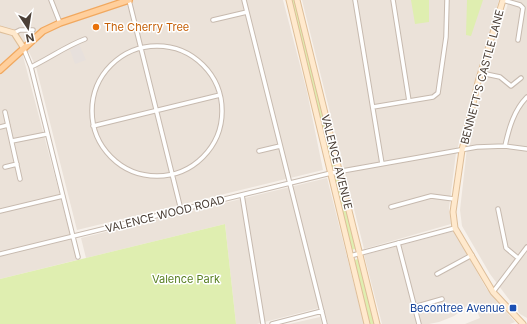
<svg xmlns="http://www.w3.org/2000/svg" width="527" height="324" viewBox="0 0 527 324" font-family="Inter,sans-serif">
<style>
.residential{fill:#ebe2d9}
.industrial{fill:#e7e0dc}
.green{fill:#dfeeb0}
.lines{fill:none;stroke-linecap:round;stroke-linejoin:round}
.street-casing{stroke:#c7baaf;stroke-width:5.5}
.secondary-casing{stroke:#debe99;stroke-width:7}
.primary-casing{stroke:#f1a85f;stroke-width:8}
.street{stroke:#fff;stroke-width:3.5}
.secondary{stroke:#ffe9cd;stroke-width:5}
.primary{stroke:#ffcf9c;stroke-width:5.5}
.food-dot{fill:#e8710a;stroke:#fff;stroke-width:1.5}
.transit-dot{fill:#1a4fb4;stroke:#fff;stroke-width:1.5}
.labels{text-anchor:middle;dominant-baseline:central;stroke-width:3;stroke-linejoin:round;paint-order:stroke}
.food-label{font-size:11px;fill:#c56008;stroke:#fff;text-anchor:start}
.street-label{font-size:11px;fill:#4c4037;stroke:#fff}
.park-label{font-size:11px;fill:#588022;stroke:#fff}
.transit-label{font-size:11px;fill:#164399;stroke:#fff;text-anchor:end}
</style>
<rect width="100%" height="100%" fill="#f7f1eb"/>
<path class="residential" d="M0 0H283L307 92 323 170 77 230 36 67 29 52 23 56 77 260 0 279Z
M302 0H499L456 153 449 208 451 224 364 249Z
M509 0H527V318L520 314 490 274 462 226 460 210 468 139Z
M327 178 364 324H328L323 307 257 324H236L225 224 86 258 81 238Z
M454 231 486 288 515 322 510 324H465L480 318 473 301 454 316 439 322 429 324H382L364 255Z
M320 316 322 324H289L320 317Z"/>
<path class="industrial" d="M79 44 86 60 75 64 70 50 73 49 72 46Z"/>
<path class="green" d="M289 0H295L336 167 331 168Z
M411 0H429V22L415 24Z
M467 0H483L471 36 466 35Z
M338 176 356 249 350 250 333 177Z
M225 224 236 324H0V279Z
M359 259 374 324H369L353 260Z"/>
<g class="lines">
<g class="street-casing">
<path id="street" d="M51 0 60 23
M129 0 181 210
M244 0 325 324
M355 0 382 164
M393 0 409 101
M503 0 520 5 523 8 518 40
M213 20 247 12
M14 33 20 30H33
M92 111a65 65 0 1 1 130 0a65 65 0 1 1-130 0Z
M23 47 31 67 78 257
M31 67C50 58 66 46 85 39
M481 73 500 77 511 86 521 78
M373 107 433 97 438 93 446 37 447 0
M5 112 20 179
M93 126 220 95
M0 127 8 125
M12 141 47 134
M505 146C509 128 514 110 527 97
M259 151 280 146
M5 167 17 164
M242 195 263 324
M391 207 431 196 454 199
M498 209 506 248 518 258
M0 211 63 196
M398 243 419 324
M0 254 331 173 477 147 505 146 527 149
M350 256 455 228
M437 274 472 255
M493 292 527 247
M414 307 442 299
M272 324 322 311"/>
</g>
<g class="secondary-casing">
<path id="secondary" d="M289 0 367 324
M297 0 377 324
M503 0 478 82 462 150 453 212 455 228 493 292 523 324
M0 29 14 33 23 47"/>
</g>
<g class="primary-casing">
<path id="primary" d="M0 70 43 31 60 23 129 0"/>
</g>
<use href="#street" class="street"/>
<use href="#secondary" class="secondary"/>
<use href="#primary" class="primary"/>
</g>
<circle class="food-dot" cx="96" cy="27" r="4"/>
<rect class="transit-dot" x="509" y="304" width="8" height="8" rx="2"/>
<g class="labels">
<g class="food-label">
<text x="104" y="27">The Cherry Tree</text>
</g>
<g class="street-label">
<text transform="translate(482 77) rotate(-75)">BENNETT'S CASTLE LANE</text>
<text transform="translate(337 162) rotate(76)">VALENCE AVENUE</text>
<text transform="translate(165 214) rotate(-14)">VALENCE WOOD ROAD</text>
</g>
<g class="park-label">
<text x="186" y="279">Valence Park</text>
</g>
<g class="transit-label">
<text x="505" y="308">Becontree Avenue</text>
</g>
</g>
<g transform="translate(28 28) rotate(168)" stroke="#ffffff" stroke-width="3" paint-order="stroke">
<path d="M0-3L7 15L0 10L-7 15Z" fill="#4c4037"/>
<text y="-6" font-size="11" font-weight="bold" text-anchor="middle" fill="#4c4037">N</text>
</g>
</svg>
